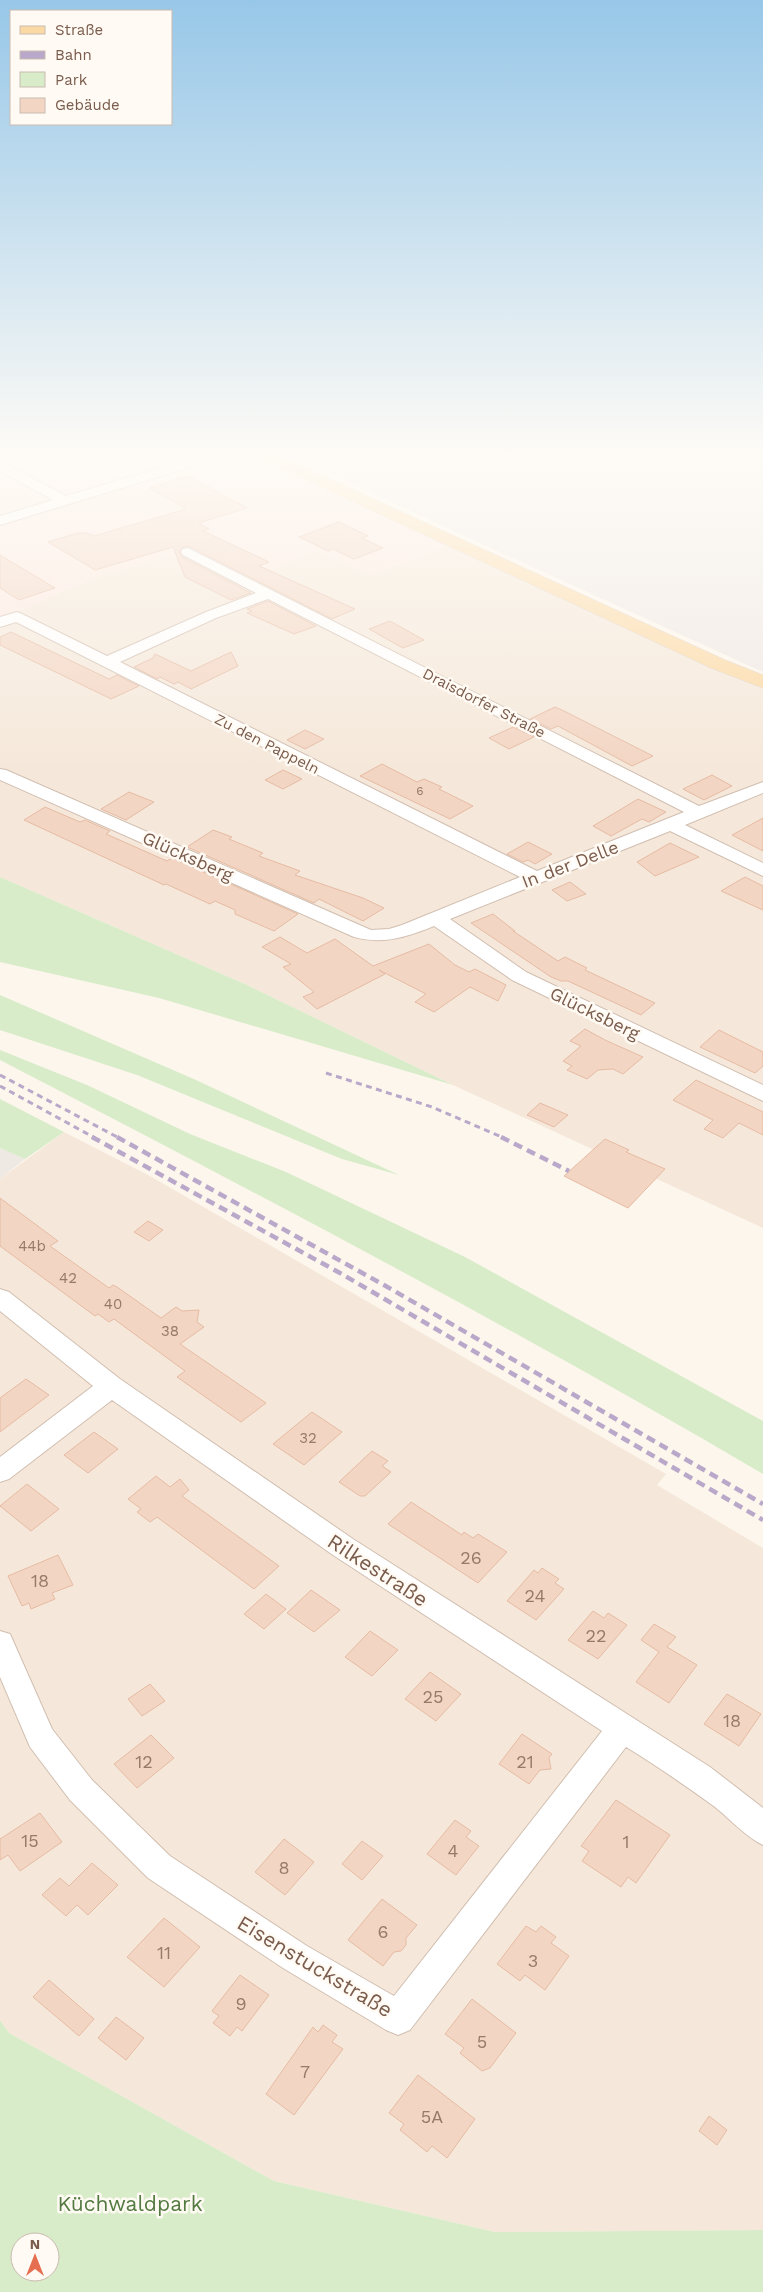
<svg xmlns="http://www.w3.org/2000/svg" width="763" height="2292" viewBox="0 0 763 2292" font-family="'Work Sans',sans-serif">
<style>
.residential{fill:#f5e8da}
.commercial{fill:#fde8e0}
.industrial{fill:#efe9e4}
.green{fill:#d8ecc9;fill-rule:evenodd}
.building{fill:#f3d5c3;stroke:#e6bba3}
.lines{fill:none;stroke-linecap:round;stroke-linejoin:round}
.minor-casing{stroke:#d1beb0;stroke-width:2}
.major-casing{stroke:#dad1cd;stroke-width:1}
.minor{fill:#fff;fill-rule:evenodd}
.major{fill:#fbd9a5;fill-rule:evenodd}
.rail-far1{stroke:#b9a8c9;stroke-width:3;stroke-dasharray:6 4.5;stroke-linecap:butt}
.rail{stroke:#b9a8c9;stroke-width:4.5;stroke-dasharray:9 5.5;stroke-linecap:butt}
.labels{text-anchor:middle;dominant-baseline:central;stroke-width:5;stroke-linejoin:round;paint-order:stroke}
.far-number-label{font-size:12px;fill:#987a6a}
.far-street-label{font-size:15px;fill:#7a5c4d;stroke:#fffaf3}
.number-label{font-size:15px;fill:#987a6a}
.street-label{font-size:18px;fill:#7a5c4d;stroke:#fffaf3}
.near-number-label{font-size:18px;fill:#987a6a}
.near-street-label{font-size:21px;fill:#7a5c4d;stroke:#fffaf3}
.near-park-label{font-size:21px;fill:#537a41;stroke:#fffaf3}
</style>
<rect width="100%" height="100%" fill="#fdf6ec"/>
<path class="residential" d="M449 546 763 685V1228L453 1085 247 985 0 877V619L101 575 188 551 248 579 318 551 371 575Z
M64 1132 150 1176 666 1474 657 1485 763 1548V2230L495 2232 274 2181 9 2033 0 2020V1179Z"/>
<path class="commercial" d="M0 452H252L449 546 371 575 318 551 248 579 188 551 101 575 0 619Z"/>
<path class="industrial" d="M285 452H763V672L447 528Z
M0 1148 25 1159 0 1179Z"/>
<path class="green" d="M0 877 247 985 453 1085 159 998 0 962Z
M0 995 196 1080 399 1175 342 1159 137 1075 0 1030Z
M0 1050 87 1085 190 1134 286 1172 465 1257 763 1421V1474C514 1328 257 1193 0 1060Z
M0 1099 64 1132 25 1159 0 1148Z
M0 2020 9 2033 274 2181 495 2232 763 2230V2292H0ZM20 2242H50V2272H20Z"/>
<path class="building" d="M188 476 247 508 199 523 209 529 203 531 269 562 259 566 355 609 332 619 189 546 183 547 179 551 182 557 251 593 231 600 185 577 173 547 95 570 48 542 78 533H87L94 536 186 509 149 488Z
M339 522 368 536 362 538 383 548 354 559 333 549 328 551 299 537Z
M0 555 55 588 19 600 0 588Z
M268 601 316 626 294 634 247 613 252 611 247 609Z
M390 621 424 640 403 648 369 629Z
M11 632 109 679 117 675 139 686 111 699 0 645V637Z
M231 652 238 666 191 689 178 682 174 684 160 677 157 679 134 667 153 658 155 654 191 671Z
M555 707 564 711 653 756 632 766 558 726 551 729 530 719Z
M513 727 534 737 509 749 489 738Z
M305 730 324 739 305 749 287 740Z
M382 764 417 782 424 779 442 787 439 789 473 806 450 819 360 776Z
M283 770 302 779 283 789 265 780Z
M712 775 732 786 704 800 683 789Z
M129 792 154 802 126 820 101 809Z
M638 799 666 812 649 822 642 819 611 836 593 826Z
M45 807 80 822 85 820 110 831 106 834 167 861 172 858 298 914 274 931 235 914V910L215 901 210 904 166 884 164 885 24 820Z
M763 818V851L732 835Z
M213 830 232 837 229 839 263 853 259 856 300 871 295 875 363 898 384 908 363 921 319 899 314 903 187 847Z
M528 842 552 854 535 864 528 860 523 862 507 854Z
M670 843 699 857 655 876 637 862Z
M745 877 763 886V910L721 891Z
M570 882 586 894 567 901 552 890Z
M493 914 515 931H513L558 961 565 957 587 968 585 970 655 1003 641 1015 568 981H561L551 977 471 923Z
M280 937 307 953 335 939 373 966 429 944 455 965 469 972 475 969 506 985 498 1001 470 987 434 1012 415 1002 426 994 379 970 385 974 317 1009 303 997 314 992 283 967 291 964 262 947Z
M585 1029 605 1040 643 1057 623 1074 613 1069 598 1070 587 1079 567 1070 572 1066 563 1061 581 1046 570 1041Z
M719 1030 763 1052V1066L755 1073 700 1047Z
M696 1080 763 1112V1135L739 1123 723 1138 704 1129 713 1120 673 1100Z
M540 1103 568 1115 554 1127 527 1115Z
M605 1139 629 1150 626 1152 665 1169 628 1208 564 1176Z
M0 1198 58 1241 50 1246 109 1288 113 1285 117 1287 161 1318 176 1307 182 1311 199 1310 197 1322 204 1327 180 1344 266 1403 241 1422 177 1377 185 1371 114 1319 109 1322 98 1314 95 1316 0 1246Z
M148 1221 163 1230 149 1241 134 1232Z
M26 1379 49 1395 0 1432V1398Z
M312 1412 342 1432 304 1465 273 1444Z
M94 1432 118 1449 88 1473 64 1455Z
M372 1451 388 1461 382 1466 391 1472 365 1496H360L339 1482Z
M156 1476 170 1487 180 1479 189 1490 182 1496 279 1566 254 1589 157 1517 150 1522 137 1512 141 1509 128 1499Z
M27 1484 59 1509 31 1531 0 1506Z
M411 1502 462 1535 464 1532 473 1538 478 1534 507 1552 478 1583 388 1524Z
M58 1555 73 1585 52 1593 55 1599 31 1609 29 1603 22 1606 8 1576Z
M542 1568 559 1579 555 1583 564 1589 536 1620 507 1601 534 1570 538 1573Z
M311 1590 340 1610 314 1632 287 1613Z
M266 1594 286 1609 264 1629 244 1614Z
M593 1611 604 1618 608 1613 627 1625 598 1659 568 1640Z
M654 1624 676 1637 667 1647 697 1665 669 1703 636 1682 659 1652 641 1640Z
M370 1631 398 1650 372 1676 345 1657Z
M430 1672 461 1694 436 1721 405 1699Z
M150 1684 165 1701 142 1716 128 1699Z
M727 1694 761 1714 739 1746 704 1724Z
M522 1734 552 1754 549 1758 551 1769 540 1770 529 1784 499 1764Z
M151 1735 174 1758 137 1788 114 1764Z
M616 1800 670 1835 636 1883 628 1877 621 1887 582 1861 589 1851 581 1846Z
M40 1813 62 1842 20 1871 8 1855 0 1860V1839Z
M455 1820 471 1831 466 1837 479 1846 456 1875 427 1854Z
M284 1839 314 1862 285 1895 255 1872Z
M362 1841 383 1856 362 1880 342 1864Z
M92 1863 118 1885 88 1915 77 1905 66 1916 42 1895 60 1878 69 1886Z
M382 1899 417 1925 406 1938V1945L401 1951 394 1952 383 1966 348 1940Z
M164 1918 200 1947 164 1987 127 1957Z
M526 1926 536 1932 541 1926 556 1937 551 1943 569 1956 545 1990 525 1975 520 1981 497 1964Z
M240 1975 269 1995 242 2031 237 2027 230 2036 213 2023 219 2016 212 2011Z
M49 1980 94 2019 79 2036 33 1997Z
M472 1999 516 2033 490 2068 482 2071 460 2053 464 2048 445 2034Z
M116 2017 144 2038 126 2060 98 2038Z
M323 2025 337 2035 332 2042 343 2049 294 2115 266 2094 313 2027 318 2032Z
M418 2075 475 2119 447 2158 432 2146 427 2152 400 2130 404 2124 389 2113Z
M709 2116 727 2130 717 2145 699 2131Z"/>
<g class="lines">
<g class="minor-casing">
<path id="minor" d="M213 452H232L230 455 0 525V516L53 500 0 471V461L66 496Z
M188 548 699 806 763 782V793L685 825 763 863V876L670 831 450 919 526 972 763 1085V1101L512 980 434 926C407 937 383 945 354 937L0 780V769L6 770 371 930 389 929 402 925 520 877 16 622 0 627V617L17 612 22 614 107 656 206 612 256 593 183 555 181 552 183 549ZM268 599 684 812 537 871 120 662 216 618Z
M0 1289 9 1292 120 1379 353 1539 710 1767 763 1808V1845C747 1838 730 1819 715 1807 686 1786 657 1766 626 1747L410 2030 398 2035 386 2030 283 1968 148 1878 70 1800 30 1747 0 1677V1631L10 1634 52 1729 92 1780 170 1856 307 1946 394 1996 602 1731 333 1555 112 1400 9 1479 0 1482V1457L93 1386 0 1311Z"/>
</g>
<g class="major-casing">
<path id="major" d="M251 452H271L725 660 763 675V688L711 668 253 455Z"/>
</g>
<use href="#minor" class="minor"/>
<use href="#major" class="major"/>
<path class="rail-far1" d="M326 1073 432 1107 504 1138
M0 1075 119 1138
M0 1086 95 1138"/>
<path class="rail" d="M92 1137 340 1273 763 1520
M117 1137 384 1285 763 1504
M501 1137 569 1171"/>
</g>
<linearGradient id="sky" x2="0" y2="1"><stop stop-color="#97c7e8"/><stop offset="0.59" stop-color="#fefbf6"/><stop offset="1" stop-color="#fefbf6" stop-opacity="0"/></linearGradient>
<rect width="763" height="772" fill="url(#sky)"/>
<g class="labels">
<g class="far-number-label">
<text x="420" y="791">6</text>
</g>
<g class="far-street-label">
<text transform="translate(484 703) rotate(27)">Draisdorfer Straße</text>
<text transform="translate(267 744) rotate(27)">Zu den Pappeln</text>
</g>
<g class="number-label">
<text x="32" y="1246">44b</text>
<text x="68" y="1278">42</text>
<text x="113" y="1304">40</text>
<text x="170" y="1331">38</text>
<text x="308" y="1438">32</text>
</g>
<g class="street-label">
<text transform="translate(188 856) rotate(24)">Glücksberg</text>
<text transform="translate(570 864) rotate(-21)">In der Delle</text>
<text transform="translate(595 1013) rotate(26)">Glücksberg</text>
</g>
<g class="near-number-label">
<text x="471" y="1557">26</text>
<text x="40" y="1580">18</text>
<text x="535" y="1595">24</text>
<text x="596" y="1635">22</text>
<text x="433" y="1696">25</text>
<text x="732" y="1720">18</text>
<text x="144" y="1761">12</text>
<text x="525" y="1761">21</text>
<text x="30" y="1840">15</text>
<text x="626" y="1841">1</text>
<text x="453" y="1850">4</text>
<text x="284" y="1867">8</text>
<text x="383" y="1931">6</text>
<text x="164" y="1952">11</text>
<text x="533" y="1960">3</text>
<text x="241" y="2003">9</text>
<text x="482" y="2041">5</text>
<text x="305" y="2071">7</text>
<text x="432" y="2116">5A</text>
</g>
<g class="near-street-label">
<text transform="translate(378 1570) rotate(33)">Rilkestraße</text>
<text transform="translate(315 1966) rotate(31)">Eisenstuckstraße</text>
</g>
<g class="near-park-label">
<text x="130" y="2203">Küchwaldpark</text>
</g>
</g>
<rect x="10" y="10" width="162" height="115" fill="#fffaf3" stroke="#cabbb1"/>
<rect x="20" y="26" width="25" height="8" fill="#fbd9a5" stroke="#cabbb1"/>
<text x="55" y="35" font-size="15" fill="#7a5c4d">Straße</text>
<rect x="20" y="51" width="25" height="8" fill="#b9a8c9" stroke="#cabbb1"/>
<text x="55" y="60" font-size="15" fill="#7a5c4d">Bahn</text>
<rect x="20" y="72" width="25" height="15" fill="#d8ecc9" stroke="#cabbb1"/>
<text x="55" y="85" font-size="15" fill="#7a5c4d">Park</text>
<rect x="20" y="98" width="25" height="15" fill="#f3d5c3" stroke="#cabbb1"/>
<text x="55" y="110" font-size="15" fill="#7a5c4d">Gebäude</text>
<g transform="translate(35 2257)"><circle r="24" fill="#fffaf3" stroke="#cabbb1"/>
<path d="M0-4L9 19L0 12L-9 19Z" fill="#e76f51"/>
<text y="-8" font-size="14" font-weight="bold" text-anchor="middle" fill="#7a5c4d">N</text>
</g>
</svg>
